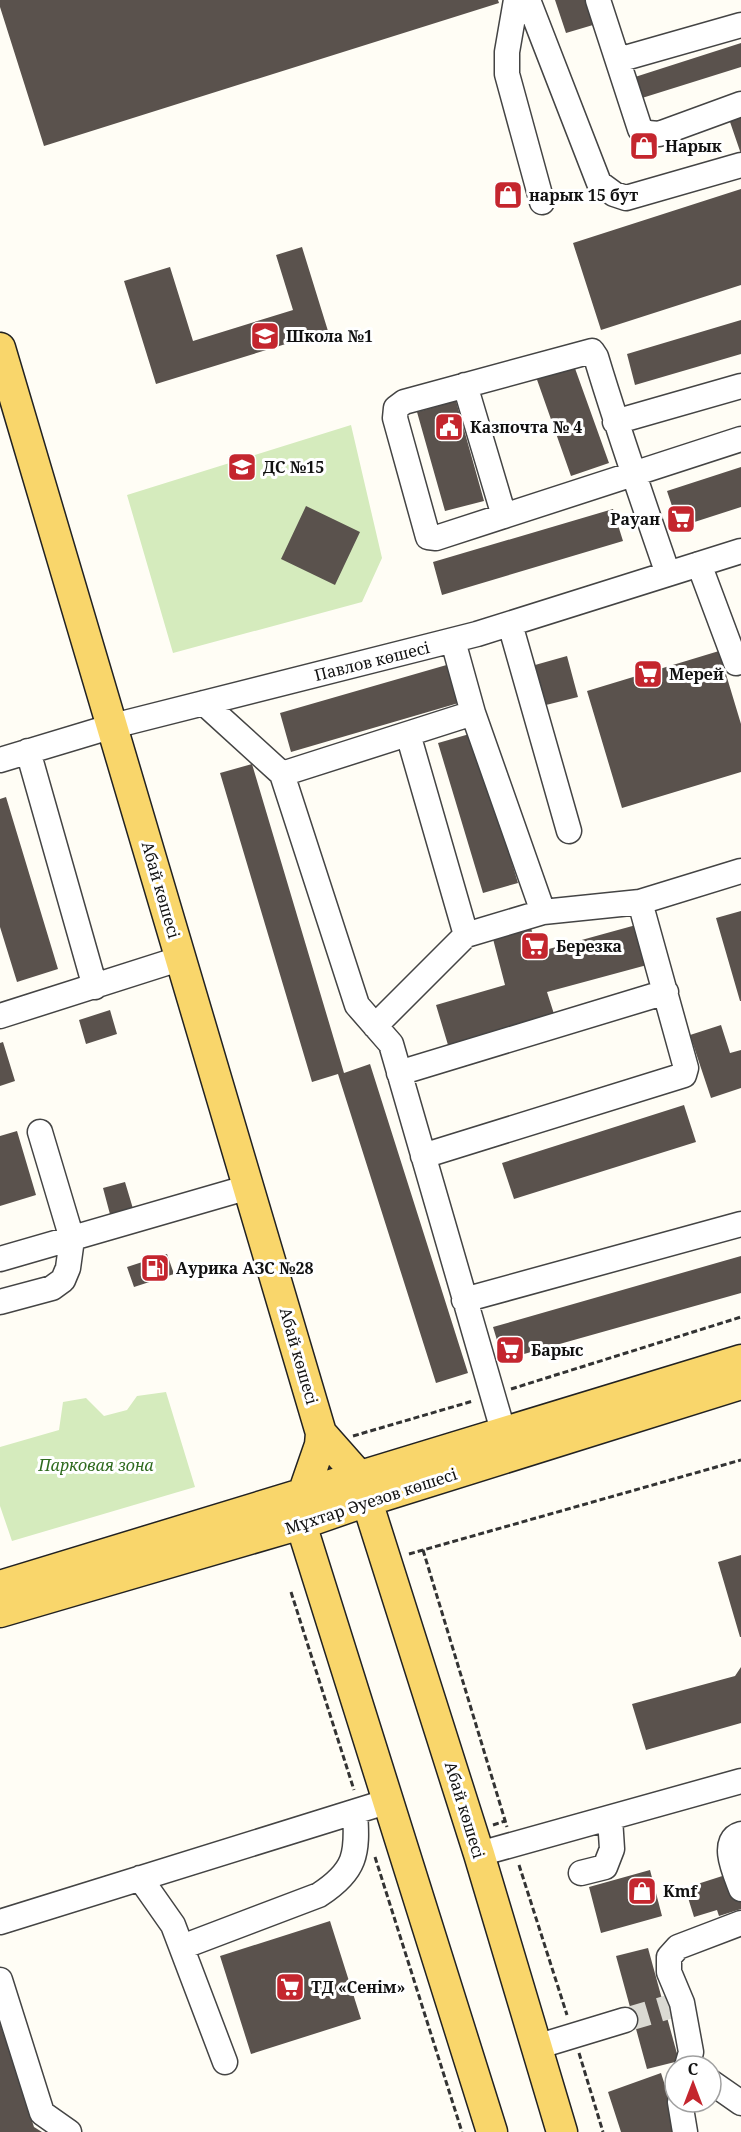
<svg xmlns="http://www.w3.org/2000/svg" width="741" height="2132" viewBox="0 0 741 2132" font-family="'Noto Serif',serif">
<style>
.green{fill:#d5ebbd}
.building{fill:#5a524d}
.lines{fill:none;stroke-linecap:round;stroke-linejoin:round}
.minor-tunnel{stroke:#dbdad3;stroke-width:24;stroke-dasharray:24 12;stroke-linecap:butt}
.minor-casing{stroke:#444;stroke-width:27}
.major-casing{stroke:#222;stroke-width:33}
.path{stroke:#333;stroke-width:3;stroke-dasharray:6 3;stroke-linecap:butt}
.minor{stroke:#fff;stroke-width:24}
.major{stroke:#f9d66b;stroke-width:30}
.labels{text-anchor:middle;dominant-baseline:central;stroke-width:6;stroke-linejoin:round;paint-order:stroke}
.poi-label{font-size:16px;font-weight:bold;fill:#111;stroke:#fff;text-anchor:start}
.street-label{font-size:16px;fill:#111;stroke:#fff}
.park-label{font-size:16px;font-style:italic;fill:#2f6b1f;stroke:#fff}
</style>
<rect width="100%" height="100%" fill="#fffdf5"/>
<path class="green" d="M351 425 382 558 362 602 173 653 127 495Z
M166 1392 195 1487 12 1541 0 1506V1447L59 1430 63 1402 86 1398 104 1416 127 1410 137 1396Z"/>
<path class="building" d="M0 0H498L499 3 44 146 0 7Z
M555 0H585L593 25 566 33Z
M741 43V67L642 98 635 77Z
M741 116V154L729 119Z
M741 189V285L601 330 573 243Z
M302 247 328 331 156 384 124 281 170 267 193 341 293 310 276 255Z
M741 320V354L635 385 627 354Z
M572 360 609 463 571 476 535 374Z
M456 401 484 501 445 511 417 412Z
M741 467V507L679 527 667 491Z
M306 506 360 532 335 585 281 559Z
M613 509 623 541 442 595 433 562Z
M719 651 741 724V772L622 808 587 691Z
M567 656 578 697 546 705 535 665Z
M450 664 462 702 291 752 280 713Z
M473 733 518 883 483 893 438 743Z
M252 764 344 1073 370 1064 468 1373 436 1383 338 1074 312 1082 220 773Z
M6 797 58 969 17 982 0 927V799Z
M741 911V1001H740L716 918Z
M636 925 647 965 547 992 554 1014 448 1045 436 1005 505 985 493 939 531 928 538 952Z
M110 1010 117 1034 86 1044 79 1020Z
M721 1025 730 1053 741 1050V1088L711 1098 690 1035Z
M3 1042 15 1081 0 1086V1043Z
M684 1105 696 1142 514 1199 502 1163Z
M17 1131 36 1195 0 1206V1136Z
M125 1182 134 1212 111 1218 103 1188Z
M167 1254 174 1274 134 1287 127 1267Z
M741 1256V1293L503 1360 493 1327Z
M741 1555V1637H740L718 1562Z
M741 1667V1723L646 1750 632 1704 735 1676Z
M650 1870 662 1916 601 1933 589 1887Z
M741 1870V1909L719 1916 717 1910 694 1917 685 1888Z
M330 1921 361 2019 251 2054 220 1956Z
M648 1948 679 2061 647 2069 616 1956Z
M0 2023 34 2127 42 2132H0Z
M661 2073 680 2132H621L608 2092Z"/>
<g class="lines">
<path class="minor-tunnel" d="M625 2020 682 2003"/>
<g class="minor-casing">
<path id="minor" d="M516 0 507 52V74L542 202
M528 0 599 183 614 194 626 198 741 165
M598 0 640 129 648 133 659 134 741 104
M618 60 741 25
M465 385 504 516
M615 422 741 386
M699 564 736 663
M668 574C643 502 618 430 596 357L592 351 404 402 396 408 395 418 428 537 436 538C537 505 639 472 741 439
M510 624 569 831
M453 641 473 713 282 774 357 1005 391 1044 508 1448
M204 703 282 774
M408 734 466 935
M28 751 95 987
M0 760 113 726 477 634 741 551
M543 912 640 902 741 871
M0 1016 182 958
M375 1026 466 935 543 912 473 713
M399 1073 666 992
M423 1156 684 1075 686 1068 640 902
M0 1259 249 1187
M464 1300 741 1224
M0 1302 52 1288 63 1280 68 1268 72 1239 40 1132
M741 1834C719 1840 736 1875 741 1889
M479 1854 741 1781
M581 1873 605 1867 612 1849 610 1818
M140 1878 173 1925 225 2062
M0 1922 389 1801
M182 1947 319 1895C356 1871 358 1854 355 1812
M0 1980 42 2113 69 2132
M536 2047 625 2020
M687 2066 691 2052 682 2003 669 1972V1957L678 1947 741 1923
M711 2082 741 2103
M680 2102 685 2132"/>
</g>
<g class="major-casing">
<path id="major" d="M0 348 321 1433 320 1445 303 1494 301 1524 492 2132
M321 1433 359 1476 479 1854 562 2132
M0 1586 741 1360
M0 1612 301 1524 367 1501 741 1384"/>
</g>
<path class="path" d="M511 1389 741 1317
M353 1436 473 1401
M423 1550 507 1827
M409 1554 741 1460
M291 1592 354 1790
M493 1825 505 1821
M375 1857 462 2132
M519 1865 567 2015
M579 2053 603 2132"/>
<use href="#minor" class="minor"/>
<use href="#major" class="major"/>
</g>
<defs>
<g id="shop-square" transform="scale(1.5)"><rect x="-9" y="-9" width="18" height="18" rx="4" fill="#c4262e" stroke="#fff"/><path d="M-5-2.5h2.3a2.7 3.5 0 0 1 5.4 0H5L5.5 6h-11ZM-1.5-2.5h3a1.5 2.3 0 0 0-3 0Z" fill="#fff"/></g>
<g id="school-square" transform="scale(1.5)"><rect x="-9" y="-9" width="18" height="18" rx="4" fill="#c4262e" stroke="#fff"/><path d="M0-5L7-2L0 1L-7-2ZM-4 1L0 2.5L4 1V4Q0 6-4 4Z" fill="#fff"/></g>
<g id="civic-square" transform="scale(1.5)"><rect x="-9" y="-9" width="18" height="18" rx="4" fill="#c4262e" stroke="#fff"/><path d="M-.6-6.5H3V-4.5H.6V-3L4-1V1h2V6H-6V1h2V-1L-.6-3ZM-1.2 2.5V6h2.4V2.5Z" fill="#fff"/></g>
<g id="supermarket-square" transform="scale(1.5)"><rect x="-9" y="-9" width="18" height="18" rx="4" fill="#c4262e" stroke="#fff"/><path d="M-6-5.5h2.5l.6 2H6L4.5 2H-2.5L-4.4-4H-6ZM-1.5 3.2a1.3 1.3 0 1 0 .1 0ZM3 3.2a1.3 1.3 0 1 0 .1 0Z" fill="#fff"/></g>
<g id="fuel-square" transform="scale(1.5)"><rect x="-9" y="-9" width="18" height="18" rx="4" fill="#c4262e" stroke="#fff"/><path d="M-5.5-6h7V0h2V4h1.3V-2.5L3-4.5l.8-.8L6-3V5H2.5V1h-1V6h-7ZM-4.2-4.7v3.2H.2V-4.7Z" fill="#fff"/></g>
</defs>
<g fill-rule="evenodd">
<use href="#shop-square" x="644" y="146"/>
<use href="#shop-square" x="508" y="195"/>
<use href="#school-square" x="265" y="336"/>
<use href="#civic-square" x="449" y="427"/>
<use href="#school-square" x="242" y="467"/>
<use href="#supermarket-square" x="681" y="519"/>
<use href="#supermarket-square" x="648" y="674"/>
<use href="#supermarket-square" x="535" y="946"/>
<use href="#fuel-square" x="155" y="1268"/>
<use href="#supermarket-square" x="510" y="1350"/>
<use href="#shop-square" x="642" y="1891"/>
<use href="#supermarket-square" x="290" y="1987"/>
</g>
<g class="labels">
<g class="poi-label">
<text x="665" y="146">Нарык</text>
<text x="529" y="195">нарык 15 бут</text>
<text x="286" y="336">Школа №1</text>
<text x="470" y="427">Казпочта № 4</text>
<text x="263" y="467">ДС №15</text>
<text x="660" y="519" text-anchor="end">Рауан</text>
<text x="669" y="674">Мерей</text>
<text x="556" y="946">Березка</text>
<text x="176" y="1268">Аурика АЗС №28</text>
<text x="531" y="1350">Барыс</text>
<text x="663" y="1891">Kmf</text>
<text x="311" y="1987">ТД «Сенім»</text>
</g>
<g class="street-label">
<text transform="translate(372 661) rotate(-14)">Павлов көшесі</text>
<text transform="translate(161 890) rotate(74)">Абай көшесі</text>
<text transform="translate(299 1356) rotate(74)">Абай көшесі</text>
<text transform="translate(371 1501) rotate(-18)">Мұхтар Әуезов көшесі</text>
<text transform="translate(465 1810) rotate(73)">Абай көшесі</text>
</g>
<g class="park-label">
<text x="96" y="1465">Парковая зона</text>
</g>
</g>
<g transform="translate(693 2084)"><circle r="28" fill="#ffffff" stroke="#a0a0a0" stroke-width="1.5"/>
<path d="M0-4.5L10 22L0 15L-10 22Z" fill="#c4262e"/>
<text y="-9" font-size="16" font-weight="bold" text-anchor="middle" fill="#111111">С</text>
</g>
</svg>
